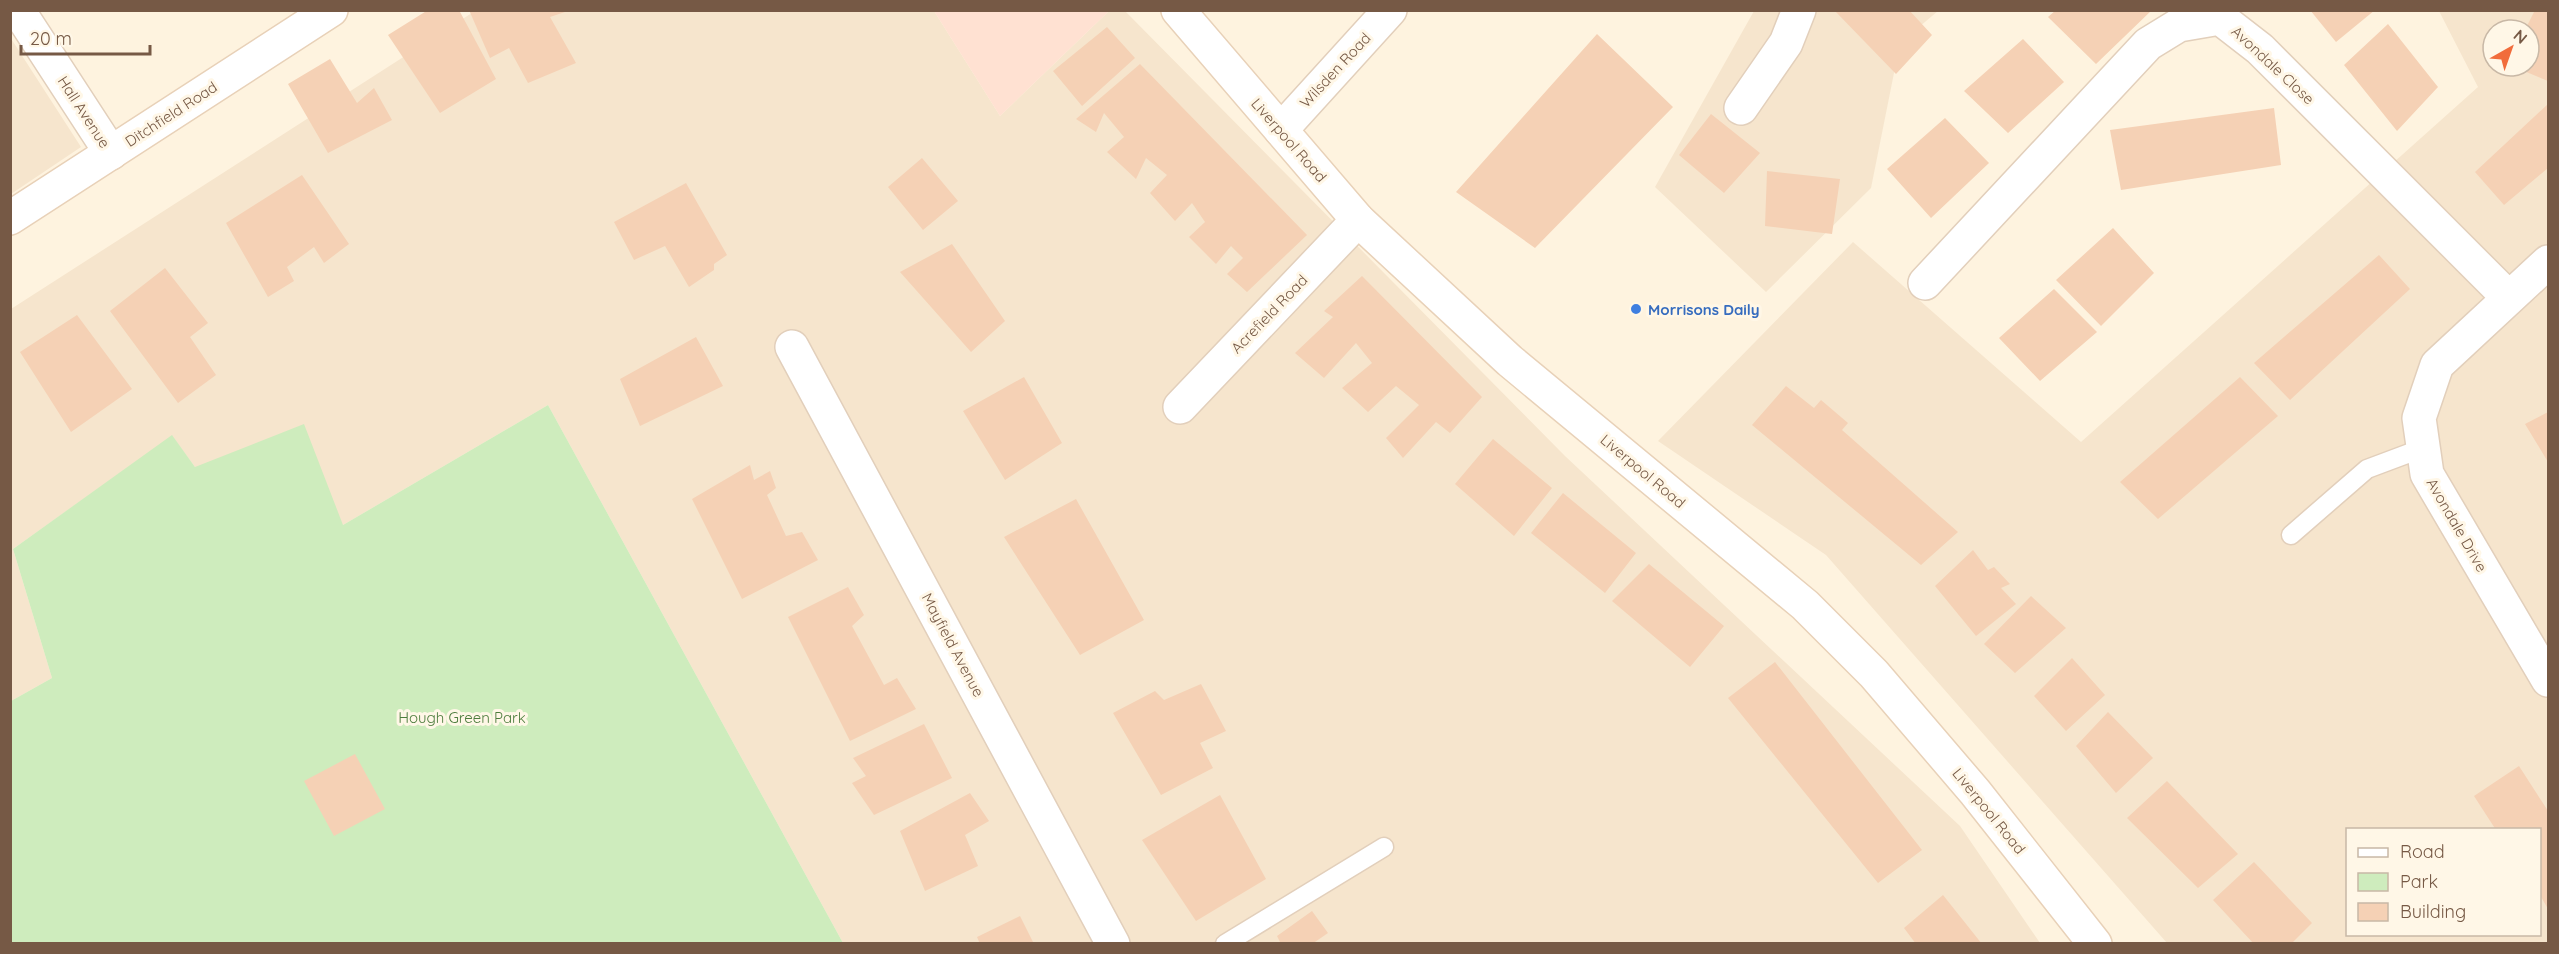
<svg xmlns="http://www.w3.org/2000/svg" width="2559" height="954" viewBox="0 0 2559 954" font-family="Quicksand,sans-serif">
<style>
.residential{fill:#f6e5cd;fill-rule:evenodd}
.commercial{fill:#ffe1d2}
.green{fill:#ceecbd}
.building{fill:#f5d1b5}
.lines{fill:none;stroke-linecap:round;stroke-linejoin:round}
.lane-casing{stroke:#e2cfbb;stroke-width:21}
.street-casing{stroke:#e2cfbb;stroke-width:36}
.secondary-casing{stroke:#e8d1b8;stroke-width:36}
.lane{stroke:#fff;stroke-width:18}
.street{stroke:#fff;stroke-width:33}
.secondary{stroke:#fff;stroke-width:33}
.shop-dot{fill:#3f7fe0;stroke:#fff7e7;stroke-width:2}
.labels{text-anchor:middle;dominant-baseline:central;stroke-width:6;stroke-linejoin:round;paint-order:stroke}
.street-label{font-size:15px;fill:#765945;stroke:#fff7e7}
.shop-label{font-size:15px;font-weight:bold;fill:#366cbe;stroke:#fff7e7;text-anchor:start}
.park-label{font-size:15px;fill:#4c7c3c;stroke:#fff7e7}
</style>
<rect width="100%" height="100%" fill="#fef3df"/>
<path class="residential" d="M475 11H934L1000 116 1109 11H1125L1565 456 1960 826 2040 943H843L548 405 343 525 195 467 172 436 13 549 52 678 11 701V309Z
M1754 11H1938L1900 43 1871 188 1766 292 1655 187Z
M2439 11H2548V943H2167L1826 555 1658 441 1853 242 2081 442 2478 87ZM2493 30H2529V66H2493ZM2348 830H2540V934H2348Z
M10 37 81 147 11 194H10Z"/>
<path class="commercial" d="M934 11H1109L1000 116Z"/>
<path class="green" d="M548 405 843 943 11 944V701L52 678 13 549 172 435 195 467 304 424 343 525Z"/>
<path class="building" d="M428 10H459L496 79 440 113 388 35Z
M469 10H571L550 17 576 63 528 83 509 48 490 58Z
M1834 10H1909L1932 35 1896 74Z
M2056 10H2152L2096 64 2048 17Z
M2310 10H2375L2336 42Z
M2535 10H2548V81L2512 66H2529V30H2525Z
M2388 24 2438 87 2397 131 2344 65Z
M1107 27 1135 58 1082 106 1053 71Z
M1597 34 1673 107 1535 248 1456 192Z
M2023 39 2064 82 2008 133 1964 91Z
M330 59 357 103 374 88 392 120 328 153 288 84Z
M1140 64 1307 235 1247 292 1227 274 1243 258 1231 246 1216 264 1189 237 1205 222 1192 203 1175 221 1150 193 1167 175 1146 158 1136 179 1107 152 1124 137 1104 113 1096 132 1076 119Z
M2548 104V168L2504 205 2475 172Z
M2274 108 2281 165 2121 190 2110 130Z
M1711 114 1760 153 1724 193 1679 155Z
M1945 118 1989 163 1931 218 1887 169Z
M922 158 958 201 923 230 888 187Z
M1767 171 1840 179 1832 234 1765 226Z
M302 175 349 244 324 263 314 247 287 267 294 281 268 297 226 223Z
M686 183 727 255 714 264V270L689 287 665 246 634 260 614 222Z
M2113 228 2154 273 2101 326 2056 280Z
M952 244 1005 321 971 352 900 272Z
M2379 255 2410 289 2290 400 2254 363Z
M165 268 208 323 190 337 216 375 178 403 110 311Z
M1362 276 1482 397 1450 433 1436 422 1403 458 1386 438 1419 405 1396 386 1368 412 1342 388 1372 363 1356 343 1324 378 1295 353 1333 317 1324 311Z
M2054 289 2097 332 2040 381 1999 338Z
M77 315 132 389 71 432 20 352Z
M696 337 723 386 640 426 620 379Z
M1024 377 1062 443 1005 480 963 411Z
M2240 377 2278 416 2158 519 2120 482Z
M1786 386 1814 408 1821 400 1848 423 1842 430 1958 532 1921 565 1752 425Z
M2548 412V462L2525 424Z
M1493 439 1552 488 1514 536 1455 484Z
M750 465 754 480 770 471 776 488 767 495 786 536 802 532 818 560 742 599 692 499Z
M1563 493 1636 553 1605 593 1531 533Z
M1076 499 1144 620 1080 655 1004 537Z
M1973 550 1988 570 1994 567 2010 584 2001 588 2016 604 1976 636 1935 586Z
M1649 564 1724 626 1690 667 1612 601Z
M848 587 864 615 852 626 884 685 897 678 916 709 850 741 788 617Z
M2031 596 2066 628 2015 673 1984 644Z
M2072 658 2105 695 2066 731 2034 696Z
M1775 662 1922 850 1878 883 1728 698Z
M1201 684 1226 731 1200 743 1213 768 1161 795 1113 713 1155 691 1164 700Z
M2108 712 2153 758 2116 793 2076 746Z
M924 724 952 778 874 815 852 783 866 776 853 758Z
M355 754 385 809 334 836 304 781Z
M2519 766 2548 811V909L2540 895V830H2496L2474 796Z
M2167 781 2238 854 2198 888 2127 818Z
M970 793 989 821 965 835 978 866 925 891 900 831Z
M1220 795 1266 879 1196 921 1142 840Z
M2254 862 2312 923 2291 944H2254L2213 900Z
M1943 895 1982 944H1916L1904 928Z
M1312 911 1328 933 1312 944H1281L1277 936Z
M1020 916 1034 944H980L977 937Z"/>
<g class="lines">
<g class="lane-casing">
<path id="lane" d="M2291 535 2367 469 2423 448
M1225 944 1384 847"/>
</g>
<g class="street-casing">
<path id="street" d="M18 10 111 153
M1741 108 1786 43 1799 10
M1281 130 1390 10
M2548 262 2437 365 2419 418 2427 474 2548 680
M1925 283 2148 44 2179 25 2220 18 2260 49 2509 298
M792 347 1113 944
M1180 407 1358 220"/>
</g>
<g class="secondary-casing">
<path id="secondary" d="M1178 10 1358 220 1510 361 1805 605 1874 674 1975 792 2095 944
M10 218 331 10"/>
</g>
<use href="#lane" class="lane"/>
<use href="#street" class="street"/>
<use href="#secondary" class="secondary"/>
</g>
<circle class="shop-dot" cx="1636" cy="309" r="6"/>
<g class="labels">
<g class="street-label">
<text transform="translate(2273 65) rotate(43)">Avondale Close</text>
<text transform="translate(1335 70) rotate(-47)">Wilsden Road</text>
<text transform="translate(84 112) rotate(57)">Hall Avenue</text>
<text transform="translate(171 114) rotate(-33)">Ditchfield Road</text>
<text transform="translate(1289 140) rotate(49)">Liverpool Road</text>
<text transform="translate(1269 314) rotate(-46)">Acrefield Road</text>
<text transform="translate(1643 471) rotate(40)">Liverpool Road</text>
<text transform="translate(2457 525) rotate(60)">Avondale Drive</text>
<text transform="translate(953 645) rotate(62)">Mayfield Avenue</text>
<text transform="translate(1989 811) rotate(51)">Liverpool Road</text>
</g>
<g class="shop-label">
<text x="1648" y="309">Morrisons Daily</text>
</g>
<g class="park-label">
<text x="462" y="717">Hough Green Park</text>
</g>
</g>
<rect width="2559" height="954" fill="none" stroke="#765945" stroke-width="24"/>
<rect x="2346" y="828" width="195" height="108" fill="#fff7e7" stroke="#c8b8a6" stroke-width="1.5"/>
<rect x="2358" y="848" width="30" height="9" fill="#ffffff" stroke="#c8b8a6" stroke-width="1.5"/>
<text x="2400" y="858" font-size="18" fill="#765945">Road</text>
<rect x="2358" y="873" width="30" height="18" fill="#ceecbd" stroke="#c8b8a6" stroke-width="1.5"/>
<text x="2400" y="888" font-size="18" fill="#765945">Park</text>
<rect x="2358" y="903" width="30" height="18" fill="#f5d1b5" stroke="#c8b8a6" stroke-width="1.5"/>
<text x="2400" y="918" font-size="18" fill="#765945">Building</text>
<g transform="translate(2511 48) rotate(40)"><circle r="28" fill="#fff7e7" stroke="#c8b8a6" stroke-width="1.5"/>
<path d="M0-4.5L10 22L0 15L-10 22Z" fill="#f16c3b"/>
<text y="-9" font-size="16" font-weight="bold" text-anchor="middle" fill="#765945">N</text>
</g>
<path d="M21 45v9h129v-9" fill="none" stroke="#765945" stroke-width="3"/>
<text x="30" y="45" font-size="18" fill="#765945" stroke="#fff7e7" stroke-width="4.5" paint-order="stroke">20 m</text>
</svg>
